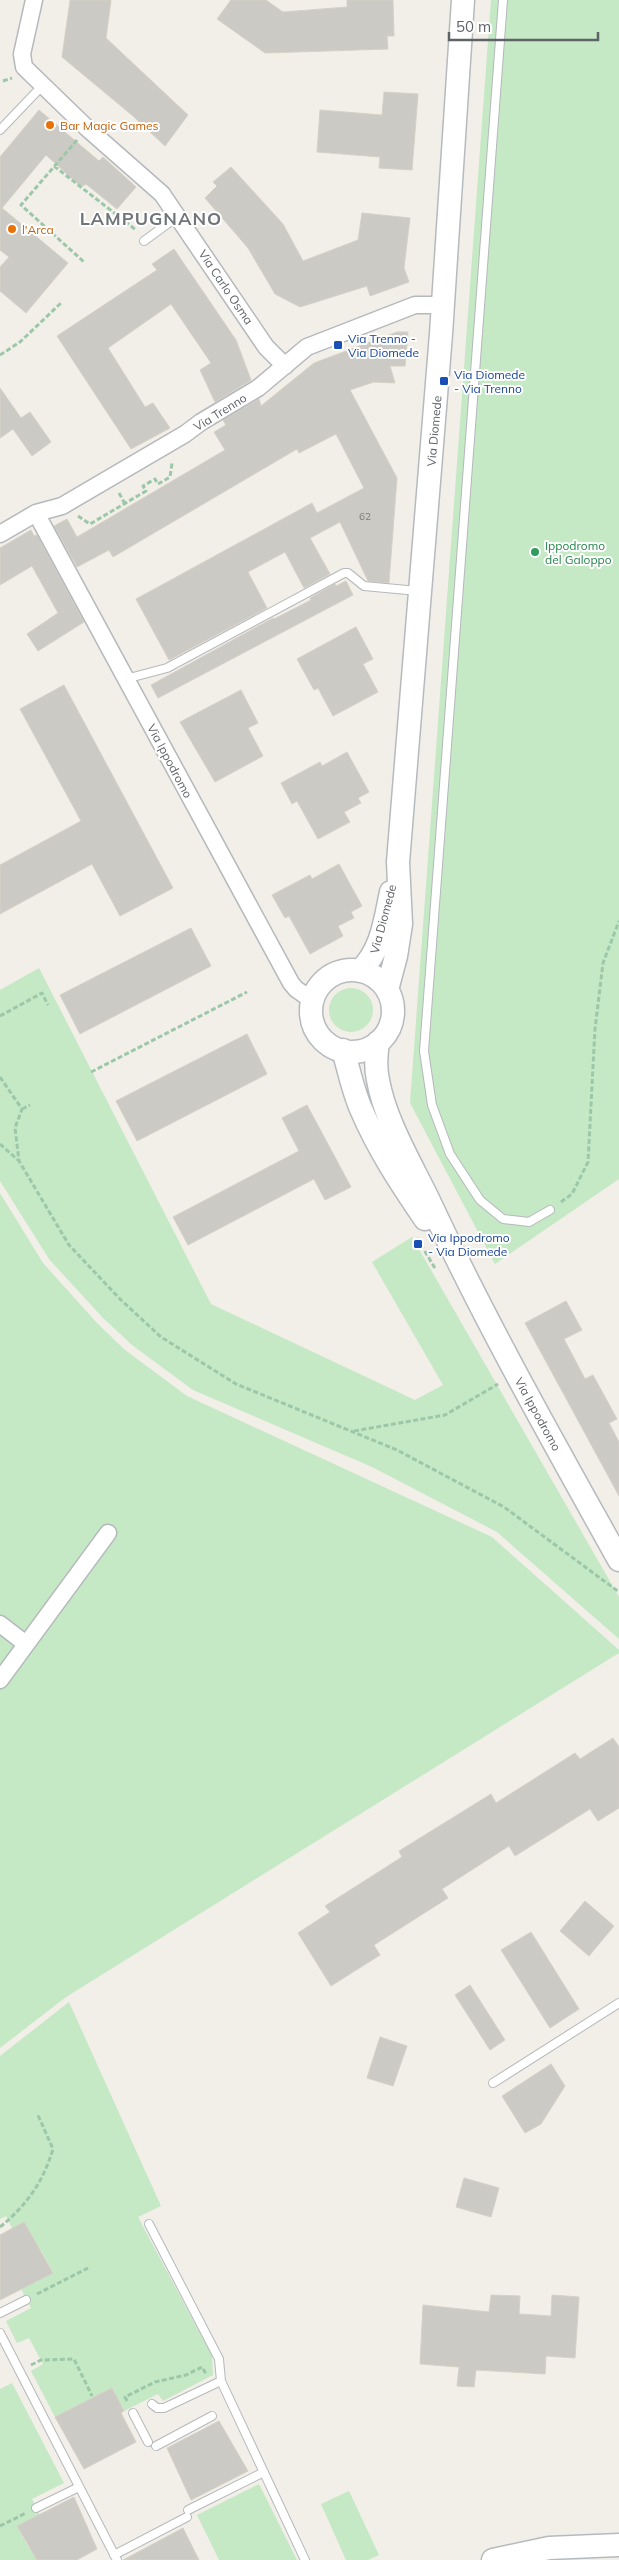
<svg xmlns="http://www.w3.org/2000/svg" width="619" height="2560" viewBox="0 0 619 2560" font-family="Mulish,sans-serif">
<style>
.green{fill:#c5e8c5}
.building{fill:#cccac5;stroke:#d6d1c6}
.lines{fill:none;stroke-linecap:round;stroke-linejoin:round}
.lane-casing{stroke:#b5b8bc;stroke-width:10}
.street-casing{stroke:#b5b8bc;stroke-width:19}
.secondary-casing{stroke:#b6babf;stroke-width:25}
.path{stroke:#9cc7a9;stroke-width:3;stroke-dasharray:5 2.5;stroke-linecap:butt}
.lane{stroke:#fff;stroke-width:8}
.street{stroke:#fff;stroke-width:16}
.secondary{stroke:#fff;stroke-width:22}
.food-dot{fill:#e8710a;stroke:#fff;stroke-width:2}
.transit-dot{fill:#1a4fb4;stroke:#fff;stroke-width:2}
.leisure-dot{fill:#2e9e5b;stroke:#fff;stroke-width:2}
.labels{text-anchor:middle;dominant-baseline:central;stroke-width:4;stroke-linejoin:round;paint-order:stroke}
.number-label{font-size:10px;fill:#7a7d7f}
.food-label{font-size:12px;fill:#c56008;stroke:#fff;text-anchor:start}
.street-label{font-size:12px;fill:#5f6368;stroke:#fff}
.transit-label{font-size:12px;fill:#164399;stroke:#fff;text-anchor:start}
.leisure-label{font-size:12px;fill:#27864d;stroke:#fff;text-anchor:start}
.district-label{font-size:18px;font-weight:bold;letter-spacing:1px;fill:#70757a;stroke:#fff}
</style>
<rect width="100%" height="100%" fill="#f1efe8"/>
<path class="green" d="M491 0H619V1179L495 1264 410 1103Z
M39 968 211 1304 415 1400 443 1385 372 1262 412 1237 619 1597V1639L497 1532 372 1467 193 1390 132 1345 103 1318 49 1259 0 1181V990Z
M329 1010a22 22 0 1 1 44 0a22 22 0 1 1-44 0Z
M0 1193 43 1263 97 1323 125 1350 187 1396 492 1537 619 1650V1653L66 1997 0 2048Z
M69 2002 161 2206 138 2217 212 2356 213 2375 163 2401 158 2394 124 2411 112 2388 55 2417 31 2371 43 2364 29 2338 17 2343 6 2321 31 2308 21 2289 53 2272 41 2250 33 2253 12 2228 6 2216 0 2219V2056Z
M12 2383 64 2483 32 2499 40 2515 17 2526 29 2548 36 2544 33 2553 37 2560H0V2389Z
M259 2484 297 2560H219L197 2515Z
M349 2491 379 2555 368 2560H346L321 2504Z"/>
<path class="building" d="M70 0H111L106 38 188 115 165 146 133 116 62 57Z
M231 0H266L283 12 347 7V0H393L394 36H387L388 49 265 53 217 19Z
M384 92 418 94 412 170 379 168 380 157 317 152 320 110 382 115Z
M39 110 99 161 103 157 136 187 117 209 86 184 83 186 78 184 46 155 2 208 68 263 26 313 0 291V267L9 257 0 250V157Z
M231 167 283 224 303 261 358 240 362 213 410 218 404 268 409 282 370 296 367 286 300 307 275 294 248 248 205 198 217 186 213 182Z
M174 249 236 340 251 380 215 402 200 370 211 363 171 304 108 348 145 407 153 403 170 428 131 449 57 336 157 270 152 264Z
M397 332H408L405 366H390L395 383 374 382 350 390 397 478 389 583 368 581 340 522 310 538 330 574 304 588 285 552 248 572 267 608 169 660 136 599 312 503 317 513 364 488 336 434 299 453 297 449 113 557 109 550 77 567 54 526 67 519 77 537 225 450 214 432 226 425 223 420 259 399 261 406 314 363Z
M0 388 21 418 30 412 51 442 32 456 13 429 0 438Z
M31 530 34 536 37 535 84 622 38 651 27 634 58 613 32 566 0 585V548Z
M346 581 353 595 158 698 151 685 273 618 274 619 311 600 310 598 335 584 336 586Z
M356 627 373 659 363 664 378 692 333 716 318 688 314 690 297 659Z
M64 685 173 888 120 916 92 864 0 914V865L81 821 20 709Z
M241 690 258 723 248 728 263 756 215 782 180 722Z
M347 752 369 792 358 798 361 803 344 812 350 822 318 839 297 801 292 804 281 783 320 762 322 766Z
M339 864 362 906 351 912 354 918 338 926 343 936 310 954 289 916 285 918 272 895 310 875 312 879Z
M191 928 211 966 80 1034 60 995Z
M247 1034 267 1074 137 1141 116 1101Z
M307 1105 351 1187 325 1200 314 1179 188 1245 173 1217 299 1151 282 1118Z
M566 1301 582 1330 564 1339 585 1379 593 1375 617 1419 609 1423 619 1442V1496L525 1323Z
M613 1738 619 1747V1808L598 1821 590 1809 515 1856 509 1846 442 1889 448 1898 374 1945 380 1955 331 1986 298 1933 330 1912 325 1906 402 1857 399 1851 491 1794 496 1803 575 1753 580 1759Z
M585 1901 614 1926 589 1956 560 1931Z
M531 1932 579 2009 550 2028 501 1950Z
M470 1985 505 2040 490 2050 455 1995Z
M380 2037 407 2046 393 2086 367 2078Z
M551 2064 565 2086 541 2124 525 2133 502 2096Z
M464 2178 499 2188 491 2217 456 2207Z
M24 2222 53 2273 0 2300V2235Z
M491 2295 520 2296 519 2314 551 2316 552 2295 579 2297 575 2358 546 2356 545 2374 476 2370 474 2387 457 2386 459 2367 420 2364 423 2305 489 2312Z
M112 2388 124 2411 121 2413 136 2442 84 2469 55 2417Z
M219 2421 248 2471 191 2500 167 2448Z
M74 2497 97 2549 77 2560H37L17 2526Z
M183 2528 199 2560H123Z"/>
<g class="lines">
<g class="lane-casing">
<path id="lane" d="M503 0 424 1051 432 1105 450 1154 480 1200 503 1219 529 1222 550 1210
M0 130 43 85
M144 241 178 216
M133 677 167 668 344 573H348L364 586 418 591
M493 2083 619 2003
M149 2224 219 2359 221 2381 305 2560
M0 2313 26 2300
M0 2333 117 2560
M152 2404 157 2408H164L221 2381
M133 2413 148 2442
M156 2446 212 2416
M36 2508 79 2487
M188 2510 264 2472
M114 2555 187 2517"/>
</g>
<g class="street-casing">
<path id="street" d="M34 0 22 54 24 67 87 128 162 194 266 347 285 366
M36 513 291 983 296 989 313 1001
M0 534 36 513 62 506 185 434 201 422 258 388 307 347 415 305H443
M0 1624 26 1644
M0 1680 108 1533"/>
</g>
<g class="secondary-casing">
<path id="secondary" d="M311 1011a41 41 0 1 1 82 0a41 41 0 1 1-82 0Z
M360 971C382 950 385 920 391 892
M387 990 396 956 401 924 398 862 441 334 463 0
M378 1042C376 1055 375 1067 378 1080 385 1121 413 1167 431 1205 488 1327 554 1443 619 1560
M343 1050C349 1070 353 1091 361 1109 378 1149 401 1184 425 1219
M493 2560 549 2548 619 2545"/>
</g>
<path class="path" d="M3 81 12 78
M77 140 21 205 84 262
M54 166 136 230
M0 355 20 342 62 302
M119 493 125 504
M78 516 90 524 146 491 143 486 155 479 158 484 170 477 172 463
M0 1016 42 993 48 1005
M91 1072 247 992
M0 1077 22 1109 15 1128 19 1161 69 1245 121 1300 161 1337 236 1384 397 1450 504 1507 619 1592
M22 1109 30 1105
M0 1144 19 1161
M561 1202 572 1194 588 1162 595 1029 603 963 619 921
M417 1238 436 1270
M354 1431 445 1415 498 1384
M0 2227C27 2205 43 2182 53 2149L37 2113
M37 2294 88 2268
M31 2365 41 2360 74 2359 92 2396
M127 2401 125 2397 155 2382 186 2375 202 2367 206 2374
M0 2526 26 2513"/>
<use href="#lane" class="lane"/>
<use href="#street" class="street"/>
<use href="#secondary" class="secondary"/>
</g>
<g class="food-dot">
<circle cx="50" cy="125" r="5"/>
<circle cx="12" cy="229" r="5"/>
</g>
<g class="transit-dot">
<rect x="333" y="340" width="10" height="10" rx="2.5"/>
<rect x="439" y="376" width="10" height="10" rx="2.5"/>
<rect x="413" y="1239" width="10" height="10" rx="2.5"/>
</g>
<circle class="leisure-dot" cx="535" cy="552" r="5"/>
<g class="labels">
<g class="number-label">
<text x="365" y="516">62</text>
</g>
<g class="food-label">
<text x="60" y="125">Bar Magic Games</text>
<text x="22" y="229">l'Arca</text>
</g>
<g class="street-label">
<text transform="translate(226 287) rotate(56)">Via Carlo Osma</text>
<text transform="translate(220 412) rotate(-32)">Via Trenno</text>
<text transform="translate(434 431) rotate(-85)">Via Diomede</text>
<text transform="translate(170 761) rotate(62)">Via Ippodromo</text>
<text transform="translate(383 919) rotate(-75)">Via Diomede</text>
<text transform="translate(538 1414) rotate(61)">Via Ippodromo</text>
</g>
<g class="transit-label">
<text x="348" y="338">Via Trenno -<tspan x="348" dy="14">Via Diomede</tspan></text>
<text x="454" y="374">Via Diomede<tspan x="454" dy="14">- Via Trenno</tspan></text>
<text x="428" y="1237">Via Ippodromo<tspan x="428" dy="14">- Via Diomede</tspan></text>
</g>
<g class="leisure-label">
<text x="545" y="545">Ippodromo<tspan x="545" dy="14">del Galoppo</tspan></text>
</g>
<g class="district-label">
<text x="151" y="218">LAMPUGNANO</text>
</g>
</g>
<path d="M449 32v8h149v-8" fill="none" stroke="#5f6368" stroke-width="2.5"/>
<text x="456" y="32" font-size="15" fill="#5f6368" stroke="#ffffff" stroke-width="4" paint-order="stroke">50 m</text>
</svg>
